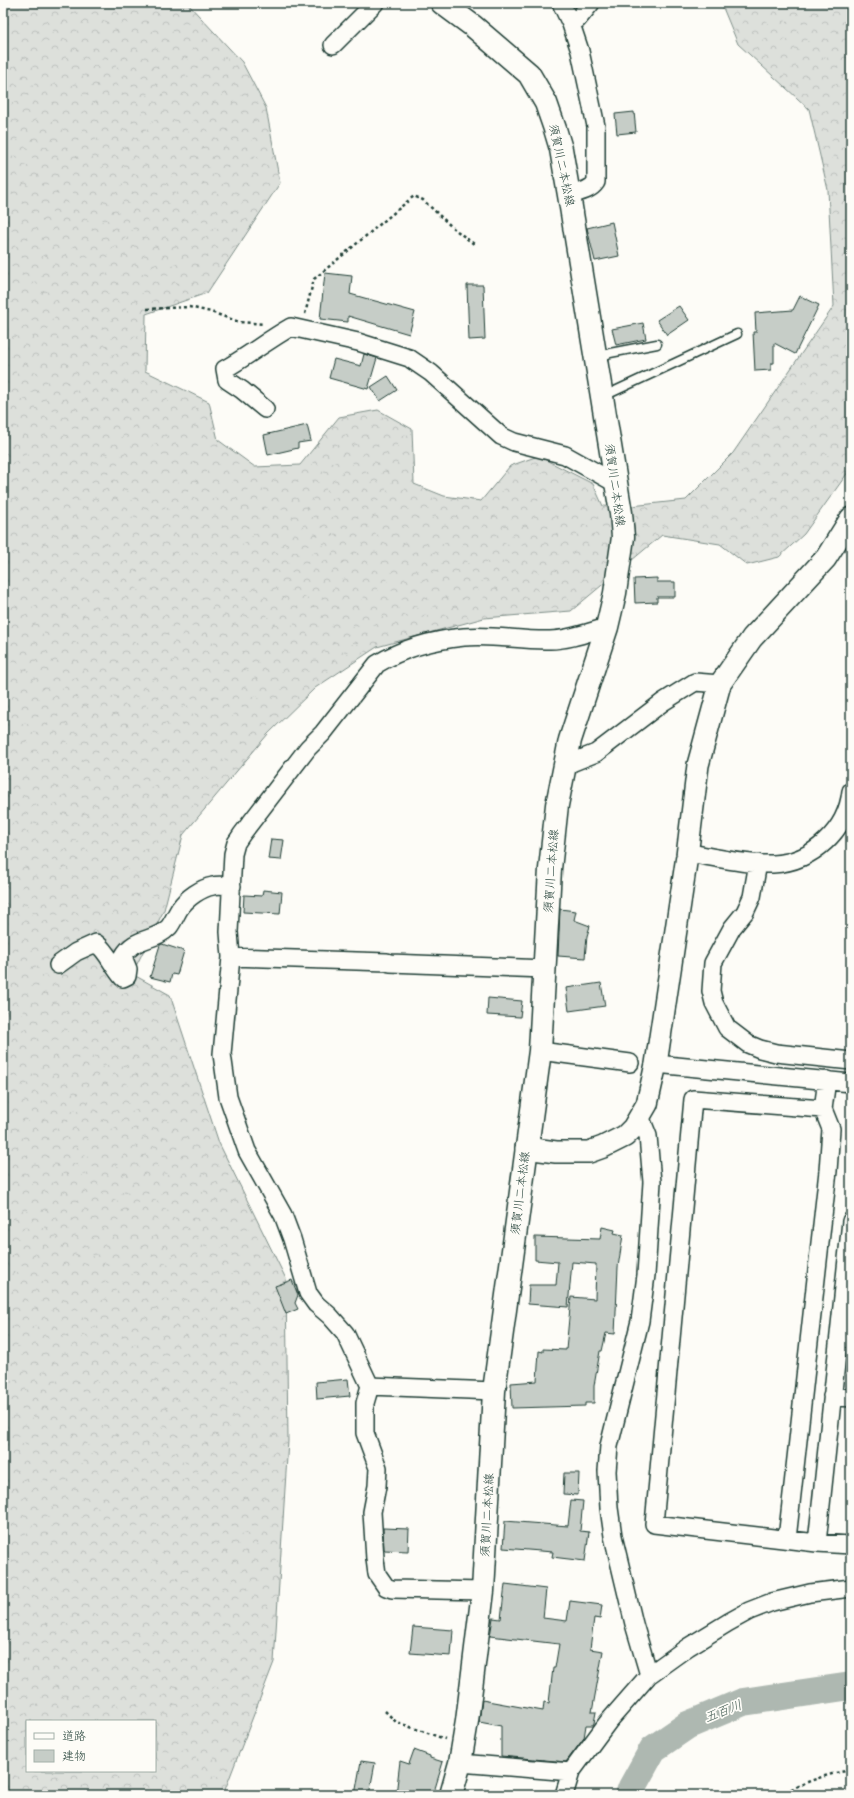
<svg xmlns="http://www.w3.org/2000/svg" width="854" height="1798" viewBox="0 0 854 1798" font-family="'Comic Neue','Klee One',sans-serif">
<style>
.forest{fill:url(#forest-crowns);stroke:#7e8e88;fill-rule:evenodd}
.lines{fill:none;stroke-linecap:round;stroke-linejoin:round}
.river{stroke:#aeb8b1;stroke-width:28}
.building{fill:#c6cdc7;stroke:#1f3d34}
.service-casing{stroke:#1f3d34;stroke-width:11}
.minor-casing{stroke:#1f3d34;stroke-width:20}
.tertiary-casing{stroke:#1f3d34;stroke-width:24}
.secondary-casing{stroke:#1f3d34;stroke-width:25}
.path{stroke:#1f3d34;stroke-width:2.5;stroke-dasharray:3 3;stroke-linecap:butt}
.service{stroke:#fdfcf7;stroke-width:8}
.minor{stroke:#fdfcf7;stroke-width:17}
.tertiary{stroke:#fdfcf7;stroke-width:21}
.secondary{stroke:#fdfcf7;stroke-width:22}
.labels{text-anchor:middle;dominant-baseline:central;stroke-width:3.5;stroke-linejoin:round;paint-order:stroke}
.street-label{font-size:12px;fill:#1f3d34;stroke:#fdfcf7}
.water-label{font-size:13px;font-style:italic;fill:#435c53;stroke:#fdfcf7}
</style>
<defs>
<pattern id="forest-crowns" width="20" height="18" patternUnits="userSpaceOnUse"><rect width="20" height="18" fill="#dde0db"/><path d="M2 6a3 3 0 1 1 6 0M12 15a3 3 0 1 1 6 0" fill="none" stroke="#bdc1bd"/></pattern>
</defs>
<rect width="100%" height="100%" fill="#fdfcf7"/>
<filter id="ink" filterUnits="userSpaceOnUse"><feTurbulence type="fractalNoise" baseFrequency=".025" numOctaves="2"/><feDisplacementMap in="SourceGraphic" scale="8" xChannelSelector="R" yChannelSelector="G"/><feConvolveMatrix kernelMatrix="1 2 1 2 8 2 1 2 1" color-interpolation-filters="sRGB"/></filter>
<g filter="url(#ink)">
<path class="forest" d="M3 3H187L242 62 266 108 280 183 207 293 146 314 145 371 209 402 218 440 255 467 300 465 339 417 378 410 412 429 414 484 444 496 481 501 510 466 538 456 593 484 603 506 622 507 686 500 733 453 834 306 828 190 809 109 738 44 721 3H851V468L804 534 779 557 747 565 720 544 662 535 571 611 484 618 377 647 315 688 268 734 183 835 164 910 132 974 170 995 219 1143 286 1279 288 1441 274 1662 223 1795H3ZM27 1721H155V1771H27Z"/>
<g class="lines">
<path class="river" d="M629 1795 632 1787 653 1749 688 1725 743 1702 851 1686"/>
</g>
<path class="building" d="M634 112 636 132 617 134 615 114Z
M612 222 619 256 595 261 587 228Z
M325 273 352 276 350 294 415 312 409 334 348 316V322L320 319Z
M467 285H483L485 339 469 340Z
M800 296 819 305 795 354 774 343V363H771V370L755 371 753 332H756L755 313 793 310Z
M679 306 689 320 667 335 657 320Z
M643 323 646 339 616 345 612 329Z
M364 354 377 358 368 389 329 378 334 359 361 366Z
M388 376 397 390 380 401 371 387Z
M307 425 311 441 298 443V448L268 455 264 435Z
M657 578V582H675V597H657V602L635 603 634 579Z
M271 839 284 840 281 860 268 859Z
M263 890 282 892 280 914 243 912 244 895 262 896Z
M560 909 576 911 574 920 590 926 587 936 585 958 558 956Z
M162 944 184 951 177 975 172 974 170 982 150 977 160 945Z
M601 983 605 1006 569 1011 566 988Z
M488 998 522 1001 520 1017 487 1015Z
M602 1227 615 1230 614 1233 623 1235 618 1267 615 1334 606 1333 602 1351H600L594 1386V1403H585V1406L512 1408 511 1383 537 1381 539 1351 543 1352V1349L566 1350 571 1297 595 1299 596 1264 572 1262 568 1307 528 1304 529 1285H556L558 1262 535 1260V1237L600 1239Z
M292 1280 298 1295 295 1303 298 1309 286 1314 275 1286Z
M348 1379 350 1396 317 1399 316 1382Z
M564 1473H579L578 1495 563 1494Z
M571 1500 583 1501 580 1531 589 1532 585 1561 552 1557 553 1552 503 1548 505 1521 568 1526Z
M383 1528 409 1529 408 1551 384 1550Z
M505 1584 546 1589 543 1618 567 1621 570 1601 602 1605 600 1619 594 1618 590 1649 603 1651 592 1712H596L594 1723 593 1725H586L584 1738 566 1762 501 1756V1726L479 1722 482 1700 543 1711 544 1702 549 1703 553 1668H555L559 1644 490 1636 493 1618 501 1619Z
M413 1627 453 1630 451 1656 410 1653Z
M414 1750 430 1756V1758L443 1762 433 1795H396L400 1761 409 1764Z
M361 1761 375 1763 369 1795H355Z"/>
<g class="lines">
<g class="service-casing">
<path id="service" d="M598 358 610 353 657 344
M602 397 737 334"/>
</g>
<g class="minor-casing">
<path id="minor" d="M561 3 571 24 580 51 596 126V182C590 191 579 192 569 195
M571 24 578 19 591 3
M333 45 375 3
M265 409 242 390 227 380 225 369C248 356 268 340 291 327L358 342 409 358 431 373 501 436 514 442 565 455 617 484
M566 765 596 753 663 702 695 682 720 684
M688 853C715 857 745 865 773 864 813 862 847 830 851 791
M758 863 752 897 745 912 732 928 713 963 711 991 714 1003 727 1028 748 1044 760 1049 776 1053 851 1061
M231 957 387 962 390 963 545 969
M58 965 76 952 96 943C107 951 113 967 123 978L127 976 128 969 123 957C134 936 155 942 169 927 173 922 176 914 180 908 187 898 201 888 213 886 219 884 226 886 232 886
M540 1051 630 1063
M656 1064 851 1083
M827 1080 823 1109 693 1099 654 1524 817 1543 851 1545
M640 1116 648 1136 652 1182 646 1275 640 1321 609 1446 607 1471 609 1508 613 1536 634 1624 649 1675
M370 1386 494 1391
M832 1396 851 1398
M787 1539 828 1171 831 1129 823 1109
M817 1543 851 1221
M483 1591 392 1589 386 1587 377 1574 375 1559 372 1512 377 1486 378 1468 365 1433V1403L370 1386 345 1333 330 1316 316 1304 308 1293 292 1239 283 1215 247 1151 228 1097 222 1054 231 957 229 932 233 854 236 843 242 834 308 748 323 733 377 664C403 648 434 640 464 637 492 634 521 641 550 640 569 640 589 632 607 627
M460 1763 571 1772
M564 1795 571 1772 608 1722 649 1675 688 1647 729 1622 749 1611 772 1602 810 1593 851 1588"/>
</g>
<g class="tertiary-casing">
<path id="tertiary" d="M526 1148 556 1152H589L603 1147 625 1136 633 1128 647 1104 656 1064 687 856 698 765 720 684 752 638 826 558 851 518"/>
</g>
<g class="secondary-casing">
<path id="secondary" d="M442 3 473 26 529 74 546 103 555 129 561 149 569 195 621 513 623 537 615 593 607 627 570 740 557 805 550 869 540 1051 494 1391 483 1591 467 1721 460 1763 451 1795"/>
</g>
<path class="path" d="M147 309 189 307 211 312 239 322 264 324
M305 314 314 279 414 196 423 200 453 228 474 244
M385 1711 396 1722 445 1739
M780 1795C802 1783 826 1774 851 1770"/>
<use href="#service" class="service"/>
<use href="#minor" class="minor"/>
<use href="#tertiary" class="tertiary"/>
<use href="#secondary" class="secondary"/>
</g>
</g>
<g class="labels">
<g class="street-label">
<text transform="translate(562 165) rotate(78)">須賀川二本松線</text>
<text transform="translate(615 485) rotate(82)">須賀川二本松線</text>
<text transform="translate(551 871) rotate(-86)">須賀川二本松線</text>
<text transform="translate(520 1193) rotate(-83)">須賀川二本松線</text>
<text transform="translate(487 1515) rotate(-87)">須賀川二本松線</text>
</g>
<g class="water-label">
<text transform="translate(723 1711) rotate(-21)">五百川</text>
</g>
</g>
<rect width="854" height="1798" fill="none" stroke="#fdfcf7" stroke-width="16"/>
<rect x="8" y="8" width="838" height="1782" fill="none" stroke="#1f3d34" stroke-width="1.5" filter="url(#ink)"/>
<rect x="26" y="1720" width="130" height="52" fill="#fdfcf7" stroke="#a4b0a9"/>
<rect x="34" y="1733" width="20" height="6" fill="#fdfcf7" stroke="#a4b0a9"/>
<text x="62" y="1740" font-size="12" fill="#1f3d34">道路</text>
<rect x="34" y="1750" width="20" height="12" fill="#c6cdc7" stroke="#a4b0a9"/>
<text x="62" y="1760" font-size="12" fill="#1f3d34">建物</text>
</svg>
